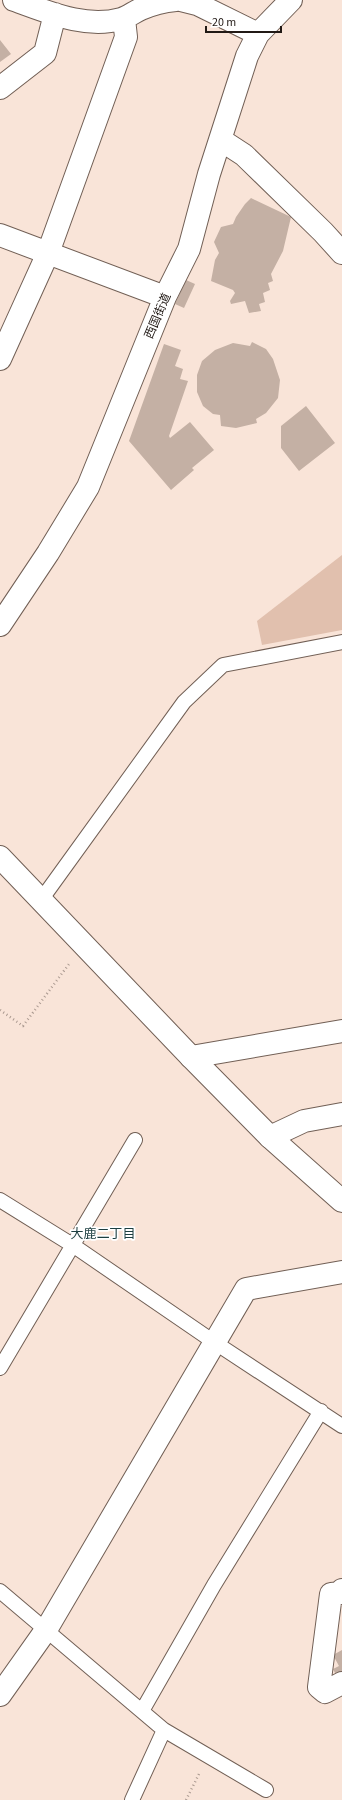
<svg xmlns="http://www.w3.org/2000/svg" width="342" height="1800" viewBox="0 0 342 1800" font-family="'Source Sans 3','Noto Sans JP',sans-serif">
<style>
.green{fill:#e1c0ae}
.building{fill:#c4b0a4}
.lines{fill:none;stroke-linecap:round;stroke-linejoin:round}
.lane-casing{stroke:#715f55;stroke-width:16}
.street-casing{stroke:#715f55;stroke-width:24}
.secondary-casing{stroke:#715f55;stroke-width:24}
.path{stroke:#ab9a91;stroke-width:2.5;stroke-dasharray:1 3;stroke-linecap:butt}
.lane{stroke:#fff;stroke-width:14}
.street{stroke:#fff;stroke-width:22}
.secondary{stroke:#fff;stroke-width:22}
.labels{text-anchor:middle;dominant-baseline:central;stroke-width:3.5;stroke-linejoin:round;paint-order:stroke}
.street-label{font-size:12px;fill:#211915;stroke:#fff}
.neighbourhood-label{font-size:13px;fill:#1c3e40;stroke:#fff}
</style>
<rect width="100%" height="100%" fill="#f9e4d8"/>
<path class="green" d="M342 555V630L262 645 257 621Z"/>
<path class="building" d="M0 40 11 54 0 62Z
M251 198 291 217 283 251 271 274 273 281 268 283 270 290 263 293 265 302 259 304 261 311 249 313 245 301 231 304 230 301 235 293 233 290 211 281 215 260 219 253 214 242 221 227 233 224 236 217 245 204Z
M186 280 195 284 184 308 175 304Z
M252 342 266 349 273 359 280 380 278 398 266 413 256 419 257 423 236 428 221 426 220 415 213 414 203 406 197 392V375L202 361 215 350 233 343 250 346Z
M164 344 181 350 175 366 183 369 180 379 188 381 169 436 170 438 190 422 214 450 192 468 194 470 171 490 129 441Z
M306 406 335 443 299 471 281 448V426Z
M342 1650V1672L336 1675 333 1669 339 1666 333 1655Z"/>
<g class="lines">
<g class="lane-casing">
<path id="lane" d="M41 900 184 702 223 665 342 642
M0 1200 74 1246 214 1342 342 1426
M0 1368 135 1140
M0 1591 164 1730 266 1790
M142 1711 214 1585 321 1411
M132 1800 164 1730"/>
</g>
<g class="street-casing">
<path id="street" d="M14 0C48 12 85 29 121 19 128 17 134 12 141 9 152 4 164 1 176 0
M181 0 197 4 258 34
M0 88 45 53 55 14
M221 140 244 155 323 232 342 253
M0 235 165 297
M0 359 48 253 126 37 124 19
M0 625 48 553 88 487 165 297 189 249 209 174 247 56 258 34 291 0
M191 1057 342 1031
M270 1137 304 1121 342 1114
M342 1590V1593L331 1594 319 1687 325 1692 342 1683
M0 1695 46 1630 246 1289 342 1272"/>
</g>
<g class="secondary-casing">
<path id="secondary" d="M0 857 191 1057 270 1137 342 1201"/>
</g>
<path class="path" d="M0 1010 23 1026 69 964
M186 1800 199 1774"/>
<use href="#lane" class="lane"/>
<use href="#street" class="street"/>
<use href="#secondary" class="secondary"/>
</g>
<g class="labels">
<g class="street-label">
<text transform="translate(158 316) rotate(-67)">西国街道</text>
</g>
<g class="neighbourhood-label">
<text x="103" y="1234">大鹿二丁目</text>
</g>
</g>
<path d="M206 26v6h75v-6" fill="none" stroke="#211915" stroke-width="2"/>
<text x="212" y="26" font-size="12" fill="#211915" stroke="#ffffff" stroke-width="3" paint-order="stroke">20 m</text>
</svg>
